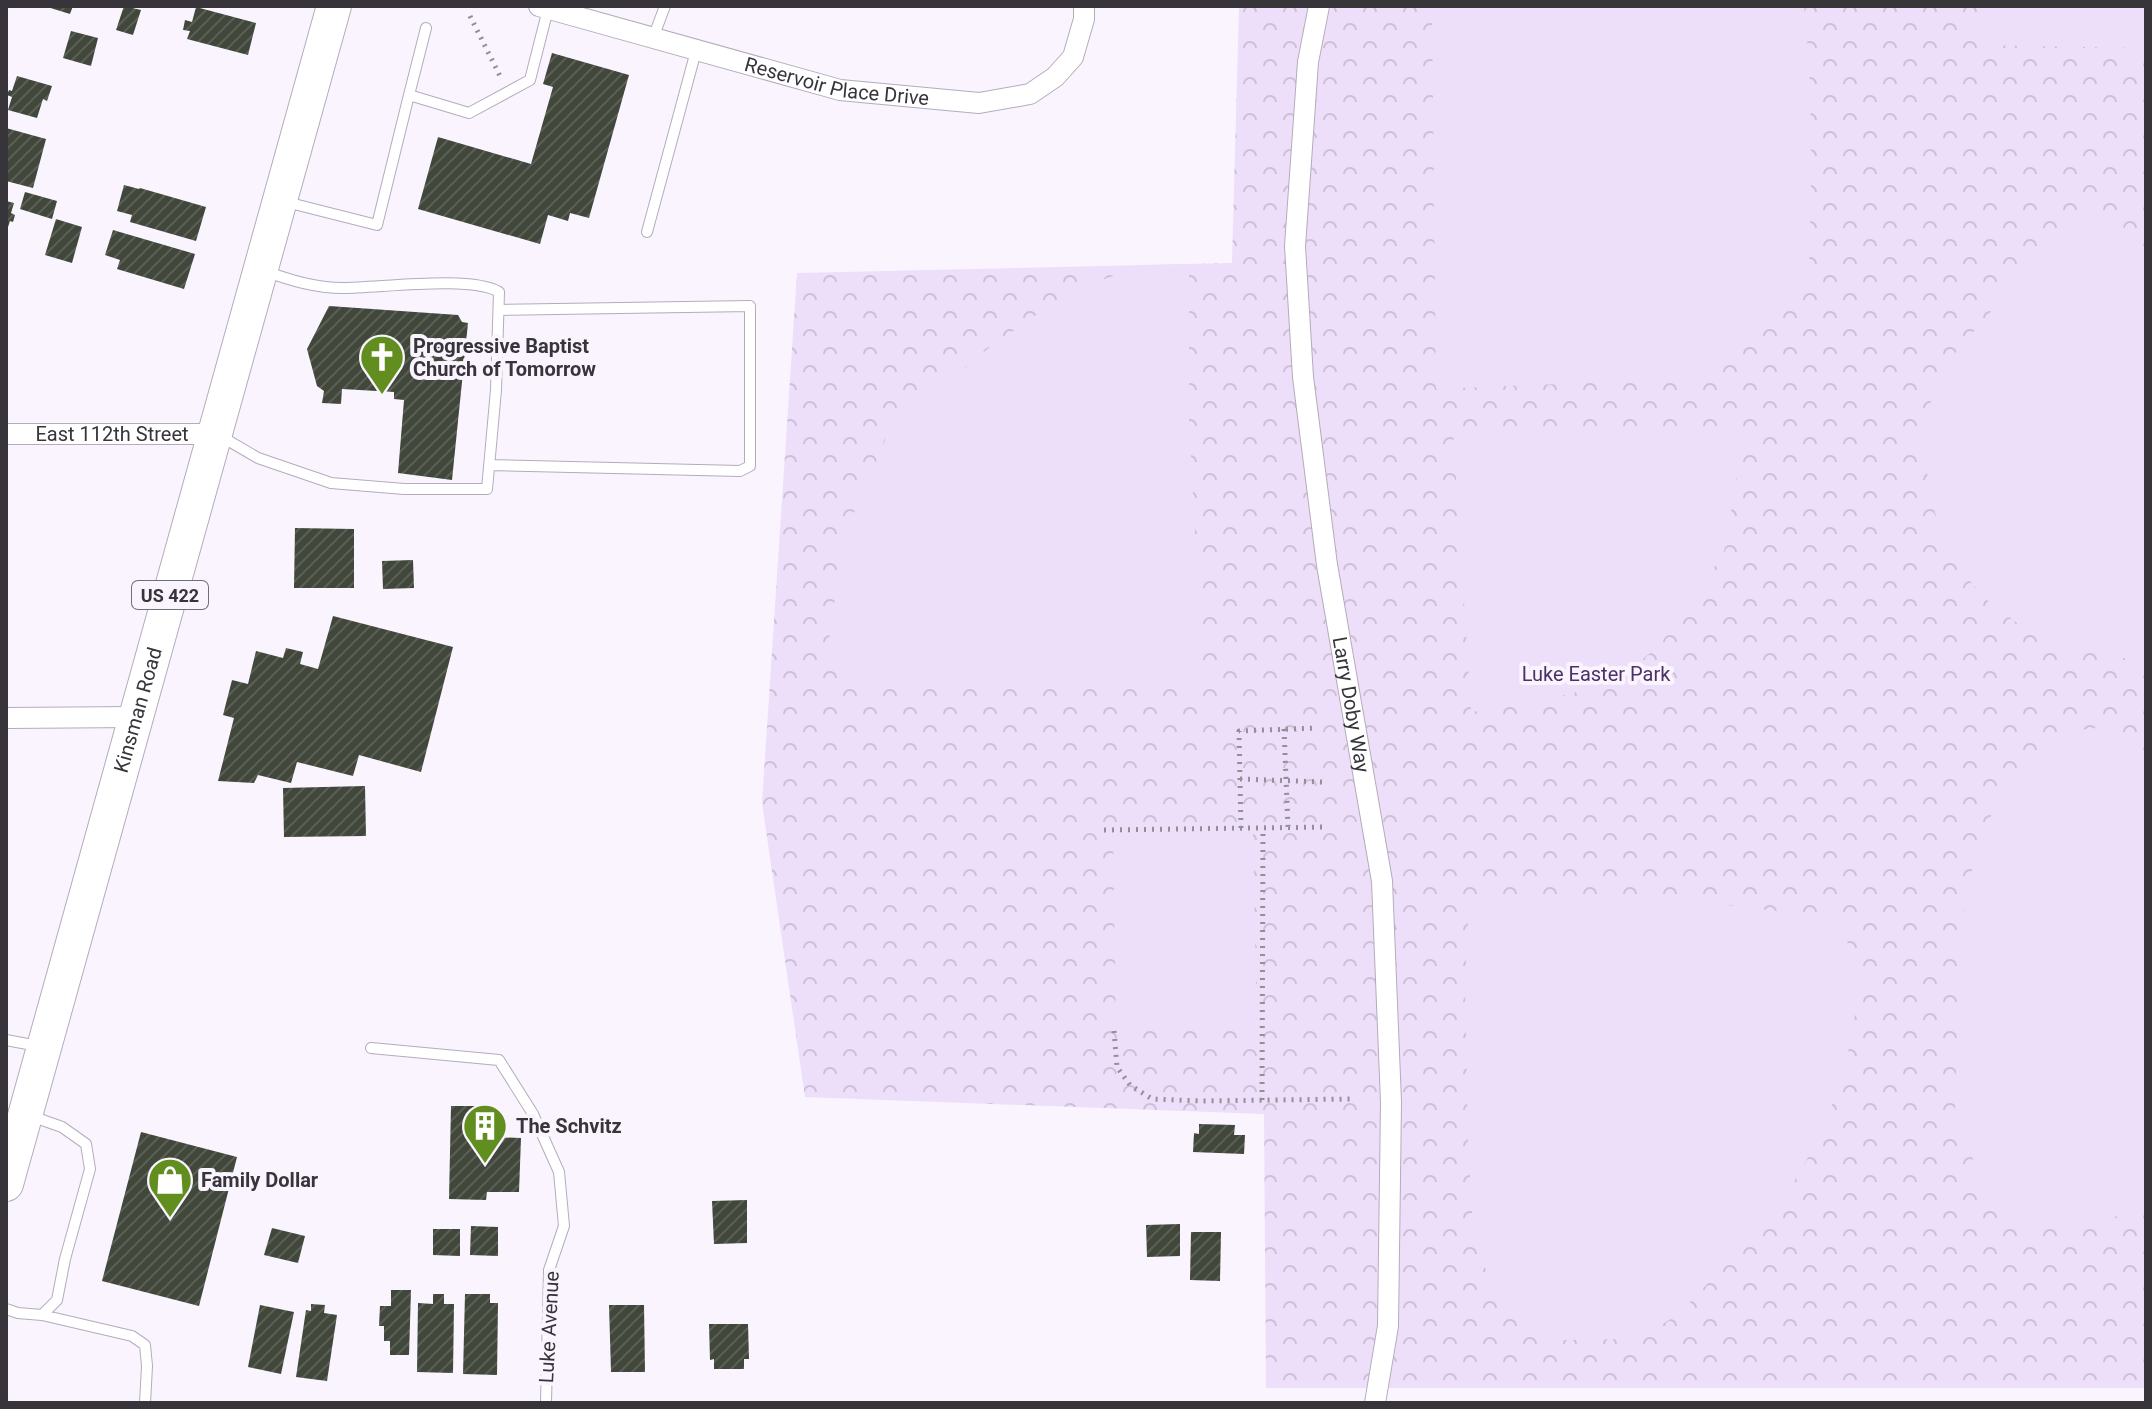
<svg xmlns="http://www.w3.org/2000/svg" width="2152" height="1409" viewBox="0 0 2152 1409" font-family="Roboto,sans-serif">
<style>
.park{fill:url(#park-crowns)}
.pitch{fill:#eddffa}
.building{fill:url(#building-hatch)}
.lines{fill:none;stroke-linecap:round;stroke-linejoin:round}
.service-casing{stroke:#b4acbb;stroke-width:12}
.minor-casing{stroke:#b4acbb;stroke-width:22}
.primary-casing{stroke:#b4acbb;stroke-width:36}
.path{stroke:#938f97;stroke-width:5;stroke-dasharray:2 6;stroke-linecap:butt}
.service{stroke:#fff;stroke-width:10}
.minor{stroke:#fff;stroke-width:20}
.primary{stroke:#fff;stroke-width:34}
.labels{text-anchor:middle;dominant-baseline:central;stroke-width:8;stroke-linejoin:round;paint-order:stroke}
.shield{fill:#f9f4fe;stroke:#716e75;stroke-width:2}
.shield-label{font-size:18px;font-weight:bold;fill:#37343a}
.street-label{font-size:20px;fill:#37343a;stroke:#f9f4fe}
.poi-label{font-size:20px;font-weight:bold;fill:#37343a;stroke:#f9f4fe;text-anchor:start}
.park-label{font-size:20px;fill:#4d3065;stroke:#f9f4fe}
</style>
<defs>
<pattern id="park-crowns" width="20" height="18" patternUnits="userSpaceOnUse" patternTransform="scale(2)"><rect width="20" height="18" fill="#eddffa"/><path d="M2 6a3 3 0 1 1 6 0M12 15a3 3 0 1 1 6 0" fill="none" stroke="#ccc0d7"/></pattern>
<pattern id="building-hatch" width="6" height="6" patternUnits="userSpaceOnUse" patternTransform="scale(2)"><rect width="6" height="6" fill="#41473a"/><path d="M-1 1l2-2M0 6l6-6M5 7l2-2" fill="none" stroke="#5b6056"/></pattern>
</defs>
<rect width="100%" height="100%" fill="#f9f4fe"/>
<path class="park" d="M1239 6H2146V1388H1266L1264 1114 805 1097 762 803 797 273 1232 263Z"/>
<path class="pitch" d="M1432 6H1804C1814 97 1811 187 1809 278L1702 384 1631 381 1436 389Z
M1981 6H2146V48L1980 45Z
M2107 210 2146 251V662L2045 644 1989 602 1947 556 1931 498 1920 425 1951 358 2074 214Z
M1189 264V422L1200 625V683L1113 684 1013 680H851L827 652 844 536 889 431 990 347 1071 291 1144 265Z
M1453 429 1736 431 1740 458 1724 552 1693 601 1657 648 1624 673 1593 688 1553 698 1471 712Z
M2097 728 2134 745 2146 760V1211L2107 1218 2018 1219 1987 1193 1955 1116 1959 937 1967 890 1982 828 2042 747 2060 732Z
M1113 832H1253L1257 1028H1116Z
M1692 901 1842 919 1859 992 1843 1080 1810 1154 1779 1207 1680 1313 1639 1339 1562 1340 1528 1322 1484 1267 1472 1212 1468 1141 1465 980 1469 904Z"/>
<path class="building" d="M44 6H73L70 14Z
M124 6 141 10 133 35 116 30Z
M196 7 256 23 248 55 187 39 190 31 183 30 185 20 192 22Z
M71 31 98 38 91 66 63 58Z
M552 53 629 75 589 218 570 213 568 221 548 215 540 244 418 209 438 137 531 164 553 87 543 84Z
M17 76 52 86 47 101 43 99 37 118 8 110 12 97 7 95 9 90 12 91Z
M6 128 46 139 33 188 6 181Z
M124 185 139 189 140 188 206 207 196 241 130 222 132 215 117 211Z
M25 192 57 201 52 219 20 209Z
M6 201 14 203 11 213 15 215 13 222 10 221 7 230Z
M56 219 82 227 72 263 45 255Z
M113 230 195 254 184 289 117 269 120 260 105 255Z
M329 306 458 315 462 322 468 323 452 480 398 473 404 400 394 399V392L342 389 341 404 322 403 324 391 317 386 307 349Z
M295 528 354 529V588H294Z
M413 560 414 588 383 589 382 561Z
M333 616 453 647 421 772 359 755 353 776 297 762 291 783 258 775 254 783 218 781 234 718 223 715 232 680 248 684 256 651 283 658 286 648 303 652 300 664 318 669Z
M365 786 366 836 284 837 283 788Z
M451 1106H488L487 1137 521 1138 519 1192H487L486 1200 449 1199Z
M1199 1124 1235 1125 1234 1135H1245L1244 1154 1193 1152 1194 1133 1199 1134Z
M141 1132 237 1157 199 1306 102 1281Z
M747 1200V1243L714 1244 712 1201Z
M1180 1224V1256L1147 1257 1146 1225Z
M471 1226 498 1227V1256L470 1255Z
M272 1228 305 1236 298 1263 264 1255Z
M433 1229H460V1256L433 1255Z
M1191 1232H1221L1220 1281 1190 1280Z
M391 1290H411L409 1355H390V1341H384V1326H379L380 1306H391Z
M433 1294H444V1304H454L453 1373 417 1372 418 1303 433 1304Z
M465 1294H490V1303H498L497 1375 463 1374Z
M311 1304 325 1305 324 1313 337 1315 327 1381 296 1377 306 1310 311 1311Z
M260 1305 294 1312 281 1374 248 1367Z
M609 1305H644L645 1372H611Z
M709 1324H748L749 1359H744V1369H714V1359L710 1360Z"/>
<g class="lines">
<g class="service-casing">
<path id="service" d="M653 38 665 6
M409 95 426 28
M286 202 377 225 409 95 469 113 530 80 548 9
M647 232 696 51
M222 437 258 458 331 483 404 489H487L496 390 499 292C471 275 380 288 343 288 315 288 290 280 264 271
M489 465 740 471 750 466V306L499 310
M6 1040 38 1046
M371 1048 499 1060 533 1114 559 1172 564 1226 549 1270 546 1403
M6 1309 18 1313 42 1315 57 1300 65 1259 90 1169 86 1144 62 1127 31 1116
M42 1315 132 1336 145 1345 147 1366 145 1403"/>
</g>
<g class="minor-casing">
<g id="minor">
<path id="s1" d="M539 6 840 90 979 103 1030 94 1055 77 1073 57 1084 19V6"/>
<path id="s2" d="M1319 6 1308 62 1295 246 1303 377 1327 565 1382 881 1391 1102 1388 1326 1375 1403"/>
<path id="s3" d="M6 434H217"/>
<path d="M6 718 134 717"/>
</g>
</g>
<g class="primary-casing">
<g id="primary">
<path id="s4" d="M6 1184C114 791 226 399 334 6"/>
</g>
</g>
<path class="path" d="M470 16 500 76
M1284 729 1288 827
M1240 779 1323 782
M1241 828 1239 731 1316 728
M1104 830 1328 827
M1114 1031 1117 1067 1130 1085 1152 1099 1201 1101 1351 1099
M1262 1100 1263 828"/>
<use href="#service" class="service"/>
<use href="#minor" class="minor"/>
<use href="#primary" class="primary"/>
</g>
<defs>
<g id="church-pin" transform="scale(2.3)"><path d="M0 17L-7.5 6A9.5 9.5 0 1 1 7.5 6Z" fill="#628d1f" stroke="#f9f4fe"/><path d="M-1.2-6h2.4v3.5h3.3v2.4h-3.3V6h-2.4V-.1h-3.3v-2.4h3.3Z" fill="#fff"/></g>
<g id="building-pin" transform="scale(2.3)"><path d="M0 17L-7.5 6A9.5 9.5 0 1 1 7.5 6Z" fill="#628d1f" stroke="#f9f4fe"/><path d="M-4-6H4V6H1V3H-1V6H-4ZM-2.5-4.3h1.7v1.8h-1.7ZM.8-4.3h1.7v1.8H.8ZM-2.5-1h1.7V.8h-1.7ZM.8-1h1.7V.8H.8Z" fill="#fff"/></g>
<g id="shop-pin" transform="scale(2.3)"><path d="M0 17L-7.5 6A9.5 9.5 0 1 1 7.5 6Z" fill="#628d1f" stroke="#f9f4fe"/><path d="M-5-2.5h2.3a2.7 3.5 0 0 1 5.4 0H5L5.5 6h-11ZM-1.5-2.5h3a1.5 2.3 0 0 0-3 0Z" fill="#fff"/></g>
</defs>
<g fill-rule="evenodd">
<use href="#church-pin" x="382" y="357"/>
<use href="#building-pin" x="485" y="1126"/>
<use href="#shop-pin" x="170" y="1180"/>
</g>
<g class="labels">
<rect class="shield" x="132" y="581" width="76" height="28" rx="6"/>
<g class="shield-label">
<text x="170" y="595">US 422</text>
</g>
<g class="street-label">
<text stroke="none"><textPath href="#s1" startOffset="308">Reservoir Place Drive</textPath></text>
<text stroke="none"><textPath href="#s3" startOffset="106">East 112th Street</textPath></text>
<text stroke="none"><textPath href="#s2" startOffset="704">Larry Doby Way</textPath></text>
<text stroke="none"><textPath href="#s4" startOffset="492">Kinsman Road</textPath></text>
<text transform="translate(549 1327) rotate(-87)">Luke Avenue</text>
</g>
<g class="poi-label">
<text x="413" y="346">Progressive Baptist<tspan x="413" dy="23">Church of Tomorrow</tspan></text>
<text x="516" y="1126">The Schvitz</text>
<text x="201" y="1180">Family Dollar</text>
</g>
<g class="park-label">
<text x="1596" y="674">Luke Easter Park</text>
</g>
</g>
<rect width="2152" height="1409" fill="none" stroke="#37343a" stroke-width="16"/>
</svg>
